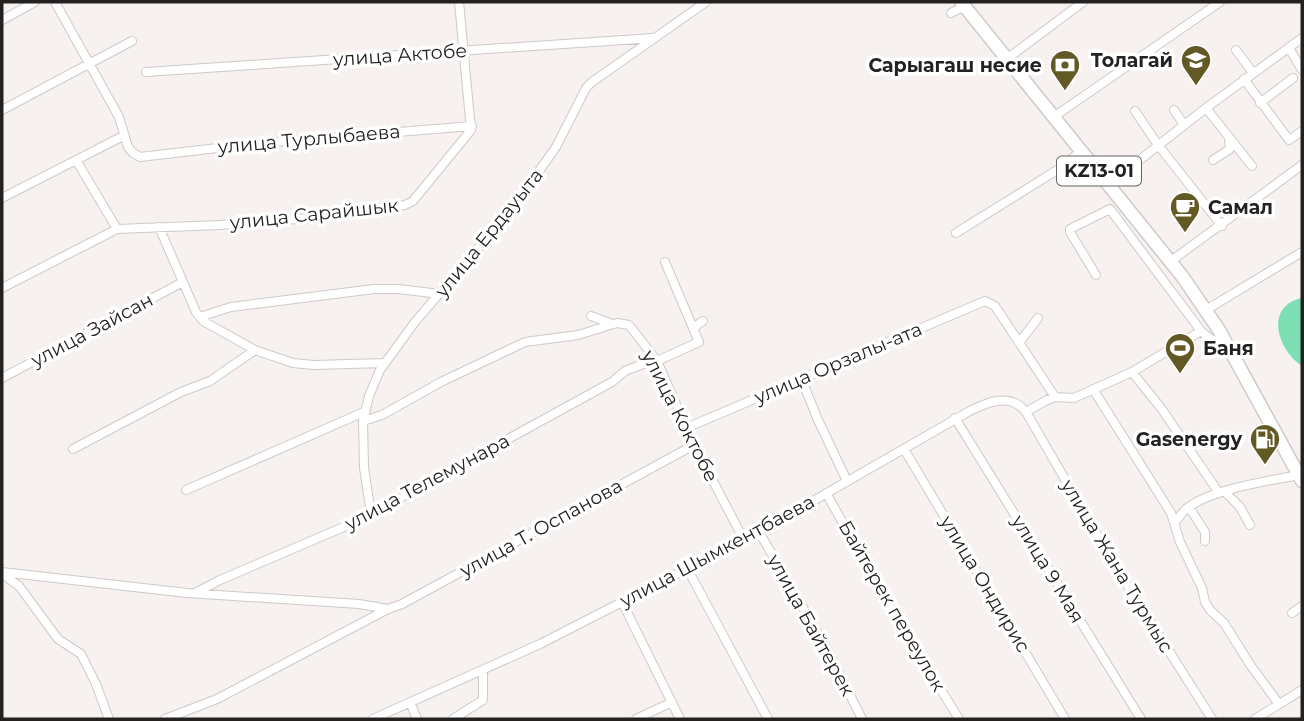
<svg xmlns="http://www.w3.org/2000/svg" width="1304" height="721" viewBox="0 0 1304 721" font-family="Montserrat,sans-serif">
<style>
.green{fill:#7cdfb3}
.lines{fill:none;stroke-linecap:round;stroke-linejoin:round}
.minor-casing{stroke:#cecac7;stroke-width:10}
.highway-casing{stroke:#cecac7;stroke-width:15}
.minor{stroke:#fff;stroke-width:8}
.highway{stroke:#fff;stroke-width:12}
.labels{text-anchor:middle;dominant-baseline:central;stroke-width:7;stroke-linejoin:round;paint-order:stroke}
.shield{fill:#fff;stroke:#666464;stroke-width:2}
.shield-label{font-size:18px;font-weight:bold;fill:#242221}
.street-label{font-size:19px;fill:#242221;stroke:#fff}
.poi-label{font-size:19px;font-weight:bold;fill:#242221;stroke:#fff;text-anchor:end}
</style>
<rect width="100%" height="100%" fill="#f7f2f0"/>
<path class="green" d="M1302 298V366C1277 350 1264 306 1302 298Z"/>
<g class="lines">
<g class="minor-casing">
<path id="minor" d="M55 2 119 117 128 147 133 153 140 157 252 144 472 126
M951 13 965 6
M2 20 35 2
M1289 48 1302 70
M1236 50 1253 73
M1008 58 1083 2
M146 72 653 38
M1244 79 1289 140 1302 131
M1260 103 1293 78
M1206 108 1252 166
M2 110 132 41
M1174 110 1184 125
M1135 111 1158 145 1222 226
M1055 116 1220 2
M76 160 117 229
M1213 160 1230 149 1229 139
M1109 184 1206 108 1302 38
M2 198 123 136
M159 227 196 312 203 321 255 350 293 363 314 365 384 363
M956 233 1062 167 1082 150
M1171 261 1302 165
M1096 275 1070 232V229L1110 209 1201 331 1209 338 1227 346
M2 288 117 229 219 225 311 218 405 205 413 201 471 130 459 2
M1206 310 1302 252
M591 316 612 324
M200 317 231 307 374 289H398L440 294
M693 328 703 321
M1019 343 1038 318
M657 361 699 342 665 262
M1132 372 1161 408 1219 493
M2 378 183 282
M801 378 818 420 847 481
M1093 389 1171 513 1180 542 1202 588 1205 602 1210 610 1224 623 1251 666 1279 704
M1026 412 1047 400 1055 397 1074 398 1132 372 1201 331
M955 418 1141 719
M363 421 382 415 441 382 525 342 578 335 617 323 629 325 657 361 694 445 744 540
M686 428 985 301 995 306 1055 397
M73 449 181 392 210 381 255 350
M904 449 1065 719
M186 490 364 412
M1225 492 1240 507 1250 525
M826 493 889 605 959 719
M1189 507 1205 532V541
M371 514 364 468 363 421 369 396 380 370 415 322 515 205 556 147 586 88 592 82 706 2
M1175 522C1179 518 1182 512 1186 509 1211 489 1268 481 1299 475
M759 532 827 649 862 719
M687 568 768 719
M2 572 187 593 359 604 388 609
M2 574 19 586 58 639 81 654 96 684 109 719
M195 593 220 580 360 520 612 382 625 371 653 360
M622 602 680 719
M1292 613 1302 606
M410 702 417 719
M165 719 217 699 388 609 402 604 694 445
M373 719 540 644 759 532 968 412C987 402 1010 392 1026 412L1117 569 1212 719
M453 719 483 700V670
M636 719 672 702
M1255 719 1302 690"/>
</g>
<g class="highway-casing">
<path id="highway" d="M961 2 1182 276 1219 330 1302 481"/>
</g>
<use href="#minor" class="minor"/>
<use href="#highway" class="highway"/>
</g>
<defs>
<g id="school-pin" transform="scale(1.575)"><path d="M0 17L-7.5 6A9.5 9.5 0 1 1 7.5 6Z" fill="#625925" stroke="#fff"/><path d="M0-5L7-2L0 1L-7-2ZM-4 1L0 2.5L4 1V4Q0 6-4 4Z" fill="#fff"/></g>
<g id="bank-pin" transform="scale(1.575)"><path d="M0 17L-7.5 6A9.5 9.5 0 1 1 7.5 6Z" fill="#625925" stroke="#fff"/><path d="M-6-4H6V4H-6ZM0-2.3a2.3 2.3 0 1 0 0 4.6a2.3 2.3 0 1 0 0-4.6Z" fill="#fff"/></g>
<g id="cafe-pin" transform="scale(1.575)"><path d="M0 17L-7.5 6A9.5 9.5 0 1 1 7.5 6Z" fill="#625925" stroke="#fff"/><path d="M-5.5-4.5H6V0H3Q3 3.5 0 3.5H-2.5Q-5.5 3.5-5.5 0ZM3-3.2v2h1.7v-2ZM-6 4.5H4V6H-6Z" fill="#fff"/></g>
<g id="stadium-pin" transform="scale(1.575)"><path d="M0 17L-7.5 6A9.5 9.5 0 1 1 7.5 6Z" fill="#625925" stroke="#fff"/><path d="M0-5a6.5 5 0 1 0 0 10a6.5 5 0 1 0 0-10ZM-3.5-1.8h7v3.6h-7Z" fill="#fff"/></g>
<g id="fuel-pin" transform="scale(1.575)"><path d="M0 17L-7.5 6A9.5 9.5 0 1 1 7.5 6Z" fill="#625925" stroke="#fff"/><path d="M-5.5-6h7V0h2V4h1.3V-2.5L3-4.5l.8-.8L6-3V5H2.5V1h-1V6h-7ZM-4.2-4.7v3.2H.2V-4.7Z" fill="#fff"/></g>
</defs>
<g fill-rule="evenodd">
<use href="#school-pin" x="1196" y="60"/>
<use href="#bank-pin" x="1065" y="65"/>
<use href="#cafe-pin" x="1185" y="207"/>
<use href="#stadium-pin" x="1180" y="348"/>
<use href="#fuel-pin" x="1265" y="439"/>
</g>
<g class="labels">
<rect class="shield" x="1057" y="156.5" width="84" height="29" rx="5"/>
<g class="shield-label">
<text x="1099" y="171">KZ13-01</text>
</g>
<g class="street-label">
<text transform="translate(400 55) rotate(-4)">улица Актобе</text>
<text transform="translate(309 139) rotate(-5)">улица Турлыбаева</text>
<text transform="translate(314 214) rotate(-6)">улица Сарайшык</text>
<text transform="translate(489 233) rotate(-51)">улица Ердауыта</text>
<text transform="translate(92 330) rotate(-28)">улица Зайсан</text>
<text transform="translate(838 363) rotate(-23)">улица Орзалы-ата</text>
<text transform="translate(680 416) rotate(63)">улица Коктобе</text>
<text transform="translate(427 482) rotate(-28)">улица Телемунара</text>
<text transform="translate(541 528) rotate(-29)">улица Т. Оспанова</text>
<text transform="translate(717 551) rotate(-28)">улица Шымкентбаева</text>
<text transform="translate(1117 566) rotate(59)">улица Жана Турмыс</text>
<text transform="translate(1048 569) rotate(59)">улица 9 Мая</text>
<text transform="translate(985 584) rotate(59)">улица Ондирис</text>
<text transform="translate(892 606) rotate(60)">Байтерек переулок</text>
<text transform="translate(811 625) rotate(61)">улица Байтерек</text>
</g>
<g class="poi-label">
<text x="1173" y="60">Толагай</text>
<text x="1042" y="65">Сарыагаш несие</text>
<text x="1208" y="207" text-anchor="start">Самал</text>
<text x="1203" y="348" text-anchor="start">Баня</text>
<text x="1242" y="439">Gasenergy</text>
</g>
</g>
<rect width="1304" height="721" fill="none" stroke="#242221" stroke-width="7"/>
</svg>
